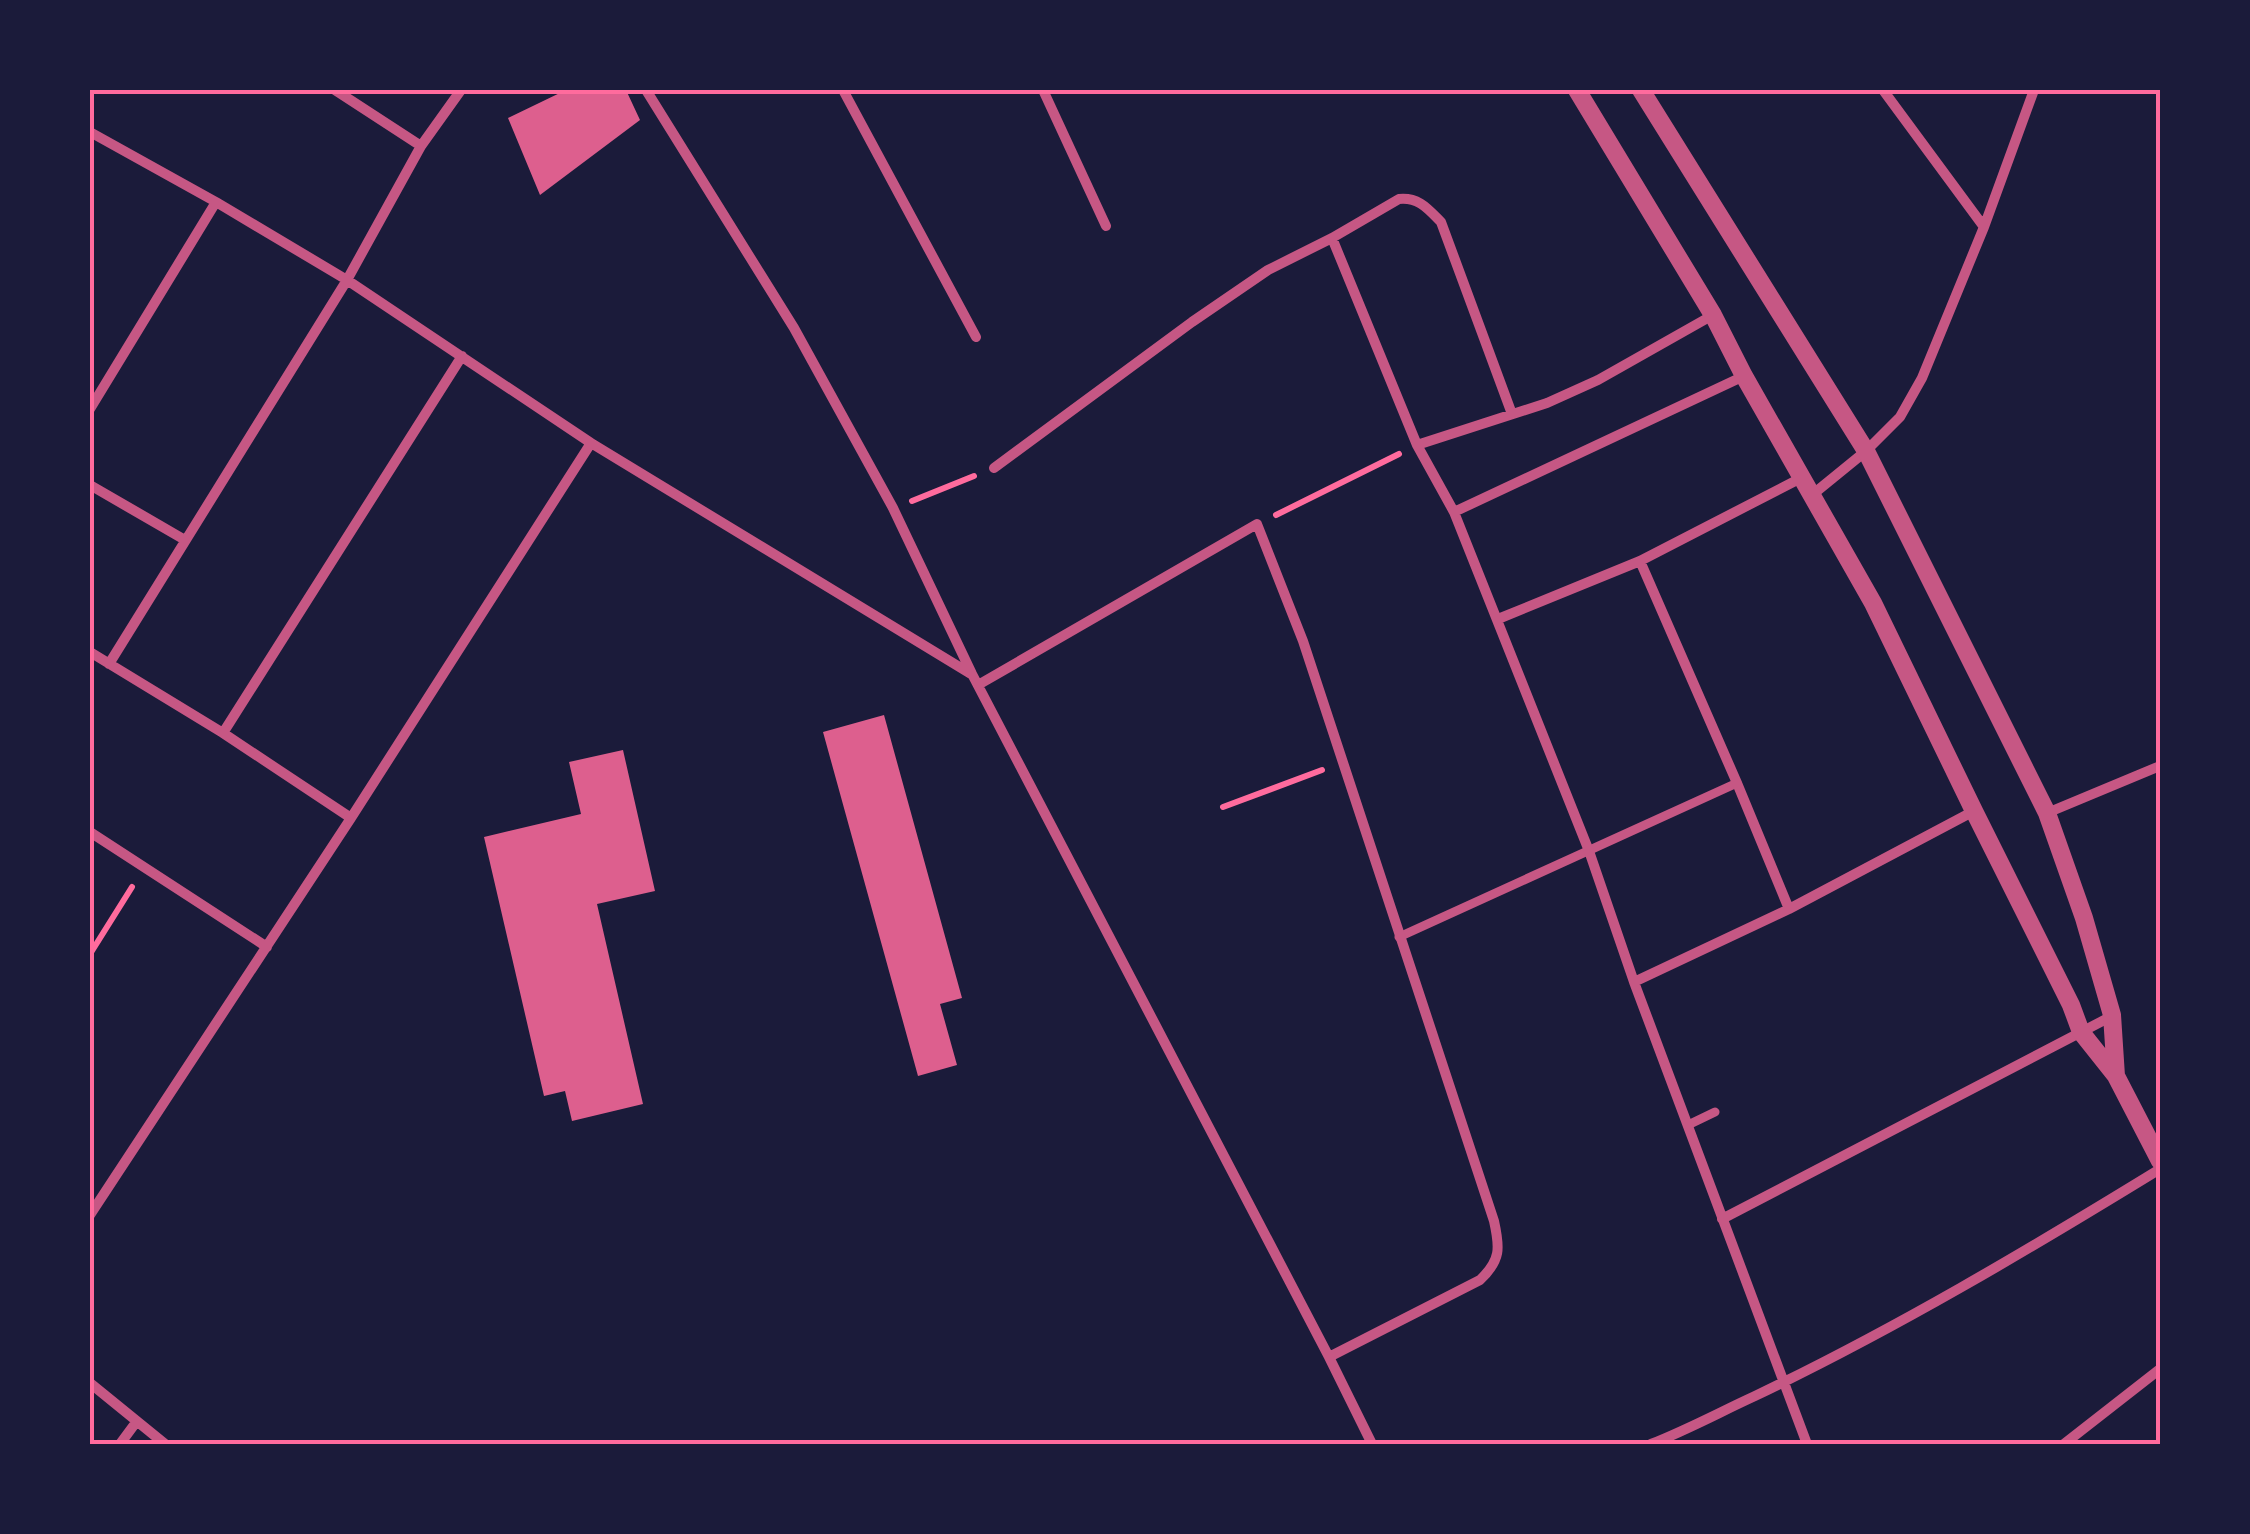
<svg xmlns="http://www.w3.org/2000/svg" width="2250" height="1534" viewBox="0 0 2250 1534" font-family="'Titillium Web',sans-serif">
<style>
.building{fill:#dd5f8e}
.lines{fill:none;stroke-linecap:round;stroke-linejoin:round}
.path{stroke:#ff6b9d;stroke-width:6}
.pedestrian{stroke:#c65784;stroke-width:9}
.minor{stroke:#c65784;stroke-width:10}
.tertiary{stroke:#c65784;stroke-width:18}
.neatline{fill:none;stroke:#ff6b9d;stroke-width:4}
</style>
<rect width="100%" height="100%" fill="#1b1b3a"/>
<path class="building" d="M566 90H626L640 120 540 195 508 118Z
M884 715 962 998 940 1004 957 1065 918 1076 823 732Z
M623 750 655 891 597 904 643 1104 572 1121 565 1091 544 1096 484 837 581 814 569 762Z"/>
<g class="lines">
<path class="path" d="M912 501 974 476
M1276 515 1399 454
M1223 807 1322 770
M90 954 132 887"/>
<path class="pedestrian" d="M1399 937 1737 783
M1688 1125 1715 1112"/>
<path class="minor" d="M335 90 421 146
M646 90 794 328 893 508 972 674 1329 1357 1372 1444
M843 90 976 337
M1043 90 1106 226
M1883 90 1984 227
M90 132 216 202 347 280 591 443 971 674
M1332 238 1417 445 1454 512 1589 851 1634 982 1807 1444
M90 409 216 202
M1417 445 1547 403 1598 380 1713 315
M994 468 1192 322 1268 270 1332 238 1399 199C1419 197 1428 209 1441 222L1512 414
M90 485 185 540
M1812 495 1866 451 1900 417 1922 378 1984 227 2034 90
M1454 512 1744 376
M1640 561 1737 783 1789 909
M1498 619 1640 561 1801 478
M90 652 223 733 351 818
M109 664 347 280 421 146 461 90
M978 685 1257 524 1303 641 1494 1221C1500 1248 1501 1260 1480 1280L1329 1357
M223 733 462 356
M2047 813 2160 766
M90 832 267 947
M1634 982 1789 909 1974 811
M90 1215 351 818 591 443
M1722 1219 2112 1016
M90 1383 165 1444
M120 1444 137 1421
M1651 1444C1687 1430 1720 1412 1755 1396 1895 1329 2028 1250 2160 1169
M2064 1444 2160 1369"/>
<path class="tertiary" d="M1577 90 1713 315 1744 376 1873 603 1974 811 2071 1005 2081 1032 2116 1076 2160 1161
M1641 90 1866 451 2047 813 2084 918 2112 1015 2116 1076"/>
</g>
<rect width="2250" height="1534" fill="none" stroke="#1b1b3a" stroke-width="185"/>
<rect x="92" y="92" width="2066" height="1350" class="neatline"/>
</svg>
